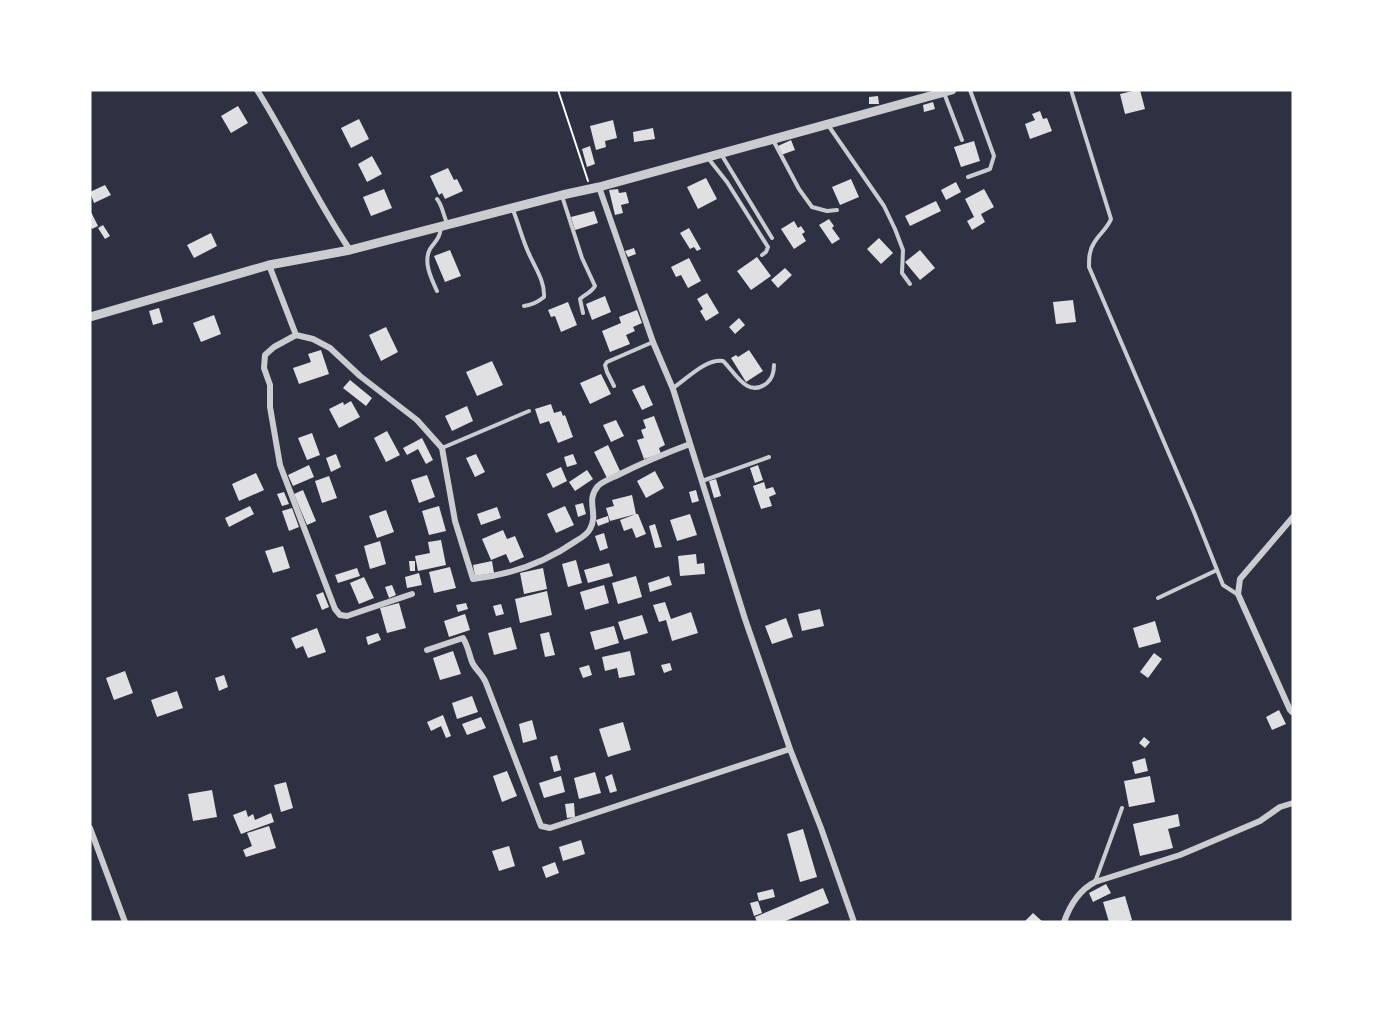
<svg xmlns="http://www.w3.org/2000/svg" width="1383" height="1012" viewBox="0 0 1383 1012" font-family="'IBM Plex Sans',sans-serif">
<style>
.building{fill:#e0e0e3}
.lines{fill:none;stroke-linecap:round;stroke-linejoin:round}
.path{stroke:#fff;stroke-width:2}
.service{stroke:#caccd0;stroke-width:4}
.minor{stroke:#caccd0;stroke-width:6}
.tertiary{stroke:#caccd0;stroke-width:9}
</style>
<rect width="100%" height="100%" fill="#2d3142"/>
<path class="building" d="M1137 90H1140L1145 109 1125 114 1120 94Z
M878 96 879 104H869V97Z
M933 102 935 109 924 112 923 105Z
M238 106 248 123 231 133 221 116Z
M1040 111 1043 119 1047 118 1052 131 1030 139 1025 124 1035 120 1032 114Z
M359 119 369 139 351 148 341 128Z
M613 120 617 138 605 141 606 147 596 150 590 126Z
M653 128 655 139 634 142 633 132Z
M791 140 795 150 781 155 778 146Z
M974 141 980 161 961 167 954 147Z
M590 146 595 164 587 167 582 149Z
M372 156 382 174 367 182 358 164Z
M448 168 454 180 457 179 463 191 445 199 442 193 439 195 430 176Z
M706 178 717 199 698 209 687 187Z
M851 179 859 197 840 205 832 187Z
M956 182 961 192 946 200 941 190Z
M105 185 111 195 94 203 90 192Z
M384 189 392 208 371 216 363 197Z
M618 189 619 193 626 192 629 203 621 205 623 213 615 215 609 190Z
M984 189 994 207 981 214 985 222 972 230 967 221 974 217 965 199Z
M936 201 941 211 910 226 905 216Z
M90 210 98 226 92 229 90 225Z
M594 211 598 223 575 230 571 217Z
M829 219 834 226 832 228 840 239 832 244 819 225Z
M794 221 798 228 801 226 805 232 802 234 806 241 794 249 781 229Z
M103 225 110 236 105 239 98 228Z
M689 228 701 249 697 251 694 247 690 249 680 233Z
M211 233 217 246 194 258 187 245Z
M879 238 893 253 881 264 867 249Z
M634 248 636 254 628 257 625 251Z
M450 250 461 276 445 282 434 256Z
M920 250 935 268 920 280 905 262Z
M757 257 771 276 751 290 737 271Z
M689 258 701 281 688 288 681 275 676 277 671 267Z
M785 268 792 275 778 288 771 280Z
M707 293 719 313 706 321 700 311 703 309 697 299Z
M605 296 611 312 592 320 586 304Z
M1073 300 1076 322 1056 324 1053 302Z
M568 302 577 325 561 332 555 316 551 317 548 310Z
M159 308 163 322 153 325 149 311Z
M637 310 642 323 633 327 635 331 626 335 630 344 610 352 602 331 621 323 619 317Z
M214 315 221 334 201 342 193 323Z
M739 318 745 325 735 334 729 327Z
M386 327 398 352 381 361 369 335Z
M321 350 329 374 299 384 293 368 311 362 308 354Z
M749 350 763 371 746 382 731 358 736 355 738 357Z
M492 361 503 385 477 396 466 372Z
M601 374 611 394 590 404 580 383Z
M350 380 372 398 366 406 343 388Z
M644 385 653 405 642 410 632 390Z
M351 401 360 417 339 428 329 409 343 402 344 405Z
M551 404 554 413 561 411 563 416 565 415 573 437 558 443 549 421 540 424 535 409Z
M467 406 473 421 452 431 445 416Z
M654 416 665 445 659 448 661 454 644 459 637 440 644 438 641 430 646 428 643 420Z
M616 420 624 436 611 442 603 425Z
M387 431 400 455 386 462 374 438Z
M312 433 320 455 307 460 298 438Z
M422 438 433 460 426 464 418 449 407 455 403 448Z
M608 445 620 471 607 478 594 452Z
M336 454 341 467 331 472 326 458Z
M476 454 485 472 475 477 466 458Z
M573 454 577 464 567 467 564 457Z
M309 465 314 477 293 486 288 475Z
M758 465 763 480 755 483 750 468Z
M561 467 567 481 553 488 546 474Z
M587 470 593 479 575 491 569 482Z
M655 471 664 488 646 498 637 481Z
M256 473 264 490 239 501 232 484Z
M427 475 435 497 419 503 411 480Z
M329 476 337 498 322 503 315 481Z
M716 479 721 496 714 498 709 481Z
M764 482 766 489 773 487 776 494 769 497 772 506 761 509 753 486Z
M303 490 316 521 307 525 294 494Z
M696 490 699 501 692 503 689 492Z
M284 492 289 504 282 506 277 494Z
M632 495 636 514 610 521 606 508 614 506 612 500Z
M583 503 586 514 578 517 575 505Z
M250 506 254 514 229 527 225 518Z
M439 506 446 531 429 535 422 511Z
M565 506 574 525 556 533 547 514Z
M497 507 501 518 481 525 477 514Z
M292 508 299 527 289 531 282 511Z
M386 510 394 532 377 538 369 516Z
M636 514H638L646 534 636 538 632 528 624 531 620 520Z
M690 514 697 535 677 541 670 520Z
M608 516 609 522 598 526 596 520Z
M655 524 662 547 655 548 649 526Z
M503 530 507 539 515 536 524 557 510 563 506 554 491 560 482 539Z
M604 533 608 548 600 551 595 536Z
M441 540 446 565 418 571 415 556 430 553 428 542Z
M380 541 386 564 370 569 364 546Z
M283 546 290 568 273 573 265 551Z
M696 554 697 564 704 563 705 574 680 576 678 556Z
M576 560 582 583 568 587 562 564Z
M409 561H415V571H410Z
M492 561 494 573 475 576 473 565Z
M609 563 613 576 588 583 584 570Z
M450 567 456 588 434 593 429 572Z
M357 568 360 576 338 583 335 575Z
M543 568 547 589 524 594 520 573Z
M419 573 422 585 407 588 405 577Z
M636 576 642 597 618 604 612 583Z
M669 576 672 585 650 592 648 583Z
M364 577 374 598 359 604 350 583Z
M392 585 396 595 389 598 385 587Z
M604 585 609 603 585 610 580 592Z
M547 591 552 615 520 623 515 599Z
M323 592 329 607 322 610 316 595Z
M665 602 671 619 691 612 698 633 672 641 666 620 659 622 653 605Z
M399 603 406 628 387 633 380 608Z
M466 603 468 609 458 612 456 605Z
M501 604 504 614 496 616 493 606Z
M820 609 824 626 802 631 798 614Z
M465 614 470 630 449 637 444 621Z
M642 615 648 633 624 640 618 622Z
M786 618 793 637 772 644 765 626Z
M1155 621 1161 642 1139 648 1133 628Z
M614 626 619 643 595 650 590 632Z
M511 627 517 649 494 655 488 633Z
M317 628 326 652 308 658 303 646 296 649 291 638Z
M549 632 555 655 545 657 540 634Z
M378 633 381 640 368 645 366 637Z
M453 651 461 674 440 680 433 658Z
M630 651 635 675 619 678 617 668 605 671 602 657Z
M1154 653 1162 659 1148 678 1140 672Z
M670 663 672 670 664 673 661 665Z
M589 665 592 675 583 678 579 668Z
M125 671 133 693 114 700 106 678Z
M224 675 228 687 219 691 215 678Z
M177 691 183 708 157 717 151 700Z
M472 696 478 712 457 719 452 703Z
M1279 710 1286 724 1272 730 1266 717Z
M443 715 451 736 446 738 441 726 431 731 427 722Z
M481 717 486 728 467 735 462 724Z
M532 720 537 739 523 743 519 724Z
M623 722 631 750 608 757 599 729Z
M1144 737 1150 742 1145 748 1139 743Z
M557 755 561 770 554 772 550 757Z
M1145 758 1148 771 1135 774 1132 762Z
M507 771 517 796 502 802 493 776Z
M595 772 601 793 579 799 574 778Z
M612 774 617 791 610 793 605 777Z
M561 776 565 792 544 798 539 783Z
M1150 776 1155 802 1129 807 1124 781Z
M286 782 293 808 281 812 274 785Z
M212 790 217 817 193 821 188 794Z
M574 803 575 817 567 818 565 804Z
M246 810 248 817 253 814 255 820 271 813 274 822 241 834 233 815Z
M1178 814 1180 826 1168 829 1173 848 1140 856 1133 824Z
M269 826 276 848 246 857 243 850 252 846 247 833Z
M803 829 817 877 800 882 787 834Z
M581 840 585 854 563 861 559 847Z
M509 846 515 866 499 871 492 851Z
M555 862 559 873 546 878 542 867Z
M1106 884 1111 893 1093 902 1089 893Z
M823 888 829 903 783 922H757L755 917Z
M773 889 775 897 759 901 757 893Z
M1125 896 1132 920 1125 922H1109L1103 902Z
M758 901 762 913 754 916 750 903Z
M1033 913 1043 922H1024Z"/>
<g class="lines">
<path class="path" d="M558 90 588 181"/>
<path class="service" d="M1071 90 1111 219C1107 229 1099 234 1094 243 1089 250 1089 259 1089 267L1194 512 1223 585 1237 594
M944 93 962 140
M828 125 884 206 895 229 903 250 902 273 910 284
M773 140 799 189 812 207 827 211 837 210
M721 154 772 238
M708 158 727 182 768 247 766 252 762 255
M968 177 990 169 994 156 970 90
M562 196 582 258 595 286C591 293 585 294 580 299L583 313
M437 199C443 206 443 216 448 225
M513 210C519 225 523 242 530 256 536 269 545 282 544 297 538 302 532 305 524 306
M437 291C431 278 423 262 430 249 436 240 439 240 441 228
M614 386 607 372 605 365 607 362 653 342
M673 388C688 378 705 359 723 361 735 372 747 399 767 383 773 378 774 372 774 365
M442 448 529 411
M702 481 769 457
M1158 598 1217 570
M1095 882 1122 808"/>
<path class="minor" d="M257 90C290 142 315 199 350 250
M599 187 653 342 673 389 745 619 790 749 821 828 854 922
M269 265 296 335 313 339 330 348 360 376 417 420 442 448 455 521 473 579C509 575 546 562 576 541 581 538 587 535 590 529 599 513 585 501 598 486 603 481 612 478 618 475 642 463 666 453 690 444
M296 335 274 347 265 355 264 368 270 385V407L280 465 335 609 340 615 347 616 412 594
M1293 517 1240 579 1238 594 1290 710 1293 713
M427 650 463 638C468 646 469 654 472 662 475 669 483 675 486 683L541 826 550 828 790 749
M90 828 125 922
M1064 922C1070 905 1079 890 1095 882L1180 855 1260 821 1280 807 1293 803"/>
<path class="tertiary" d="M90 317 269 265 350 250 562 195 599 187 952 90"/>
</g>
<rect width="1383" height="1012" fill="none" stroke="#ffffff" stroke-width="183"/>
</svg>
